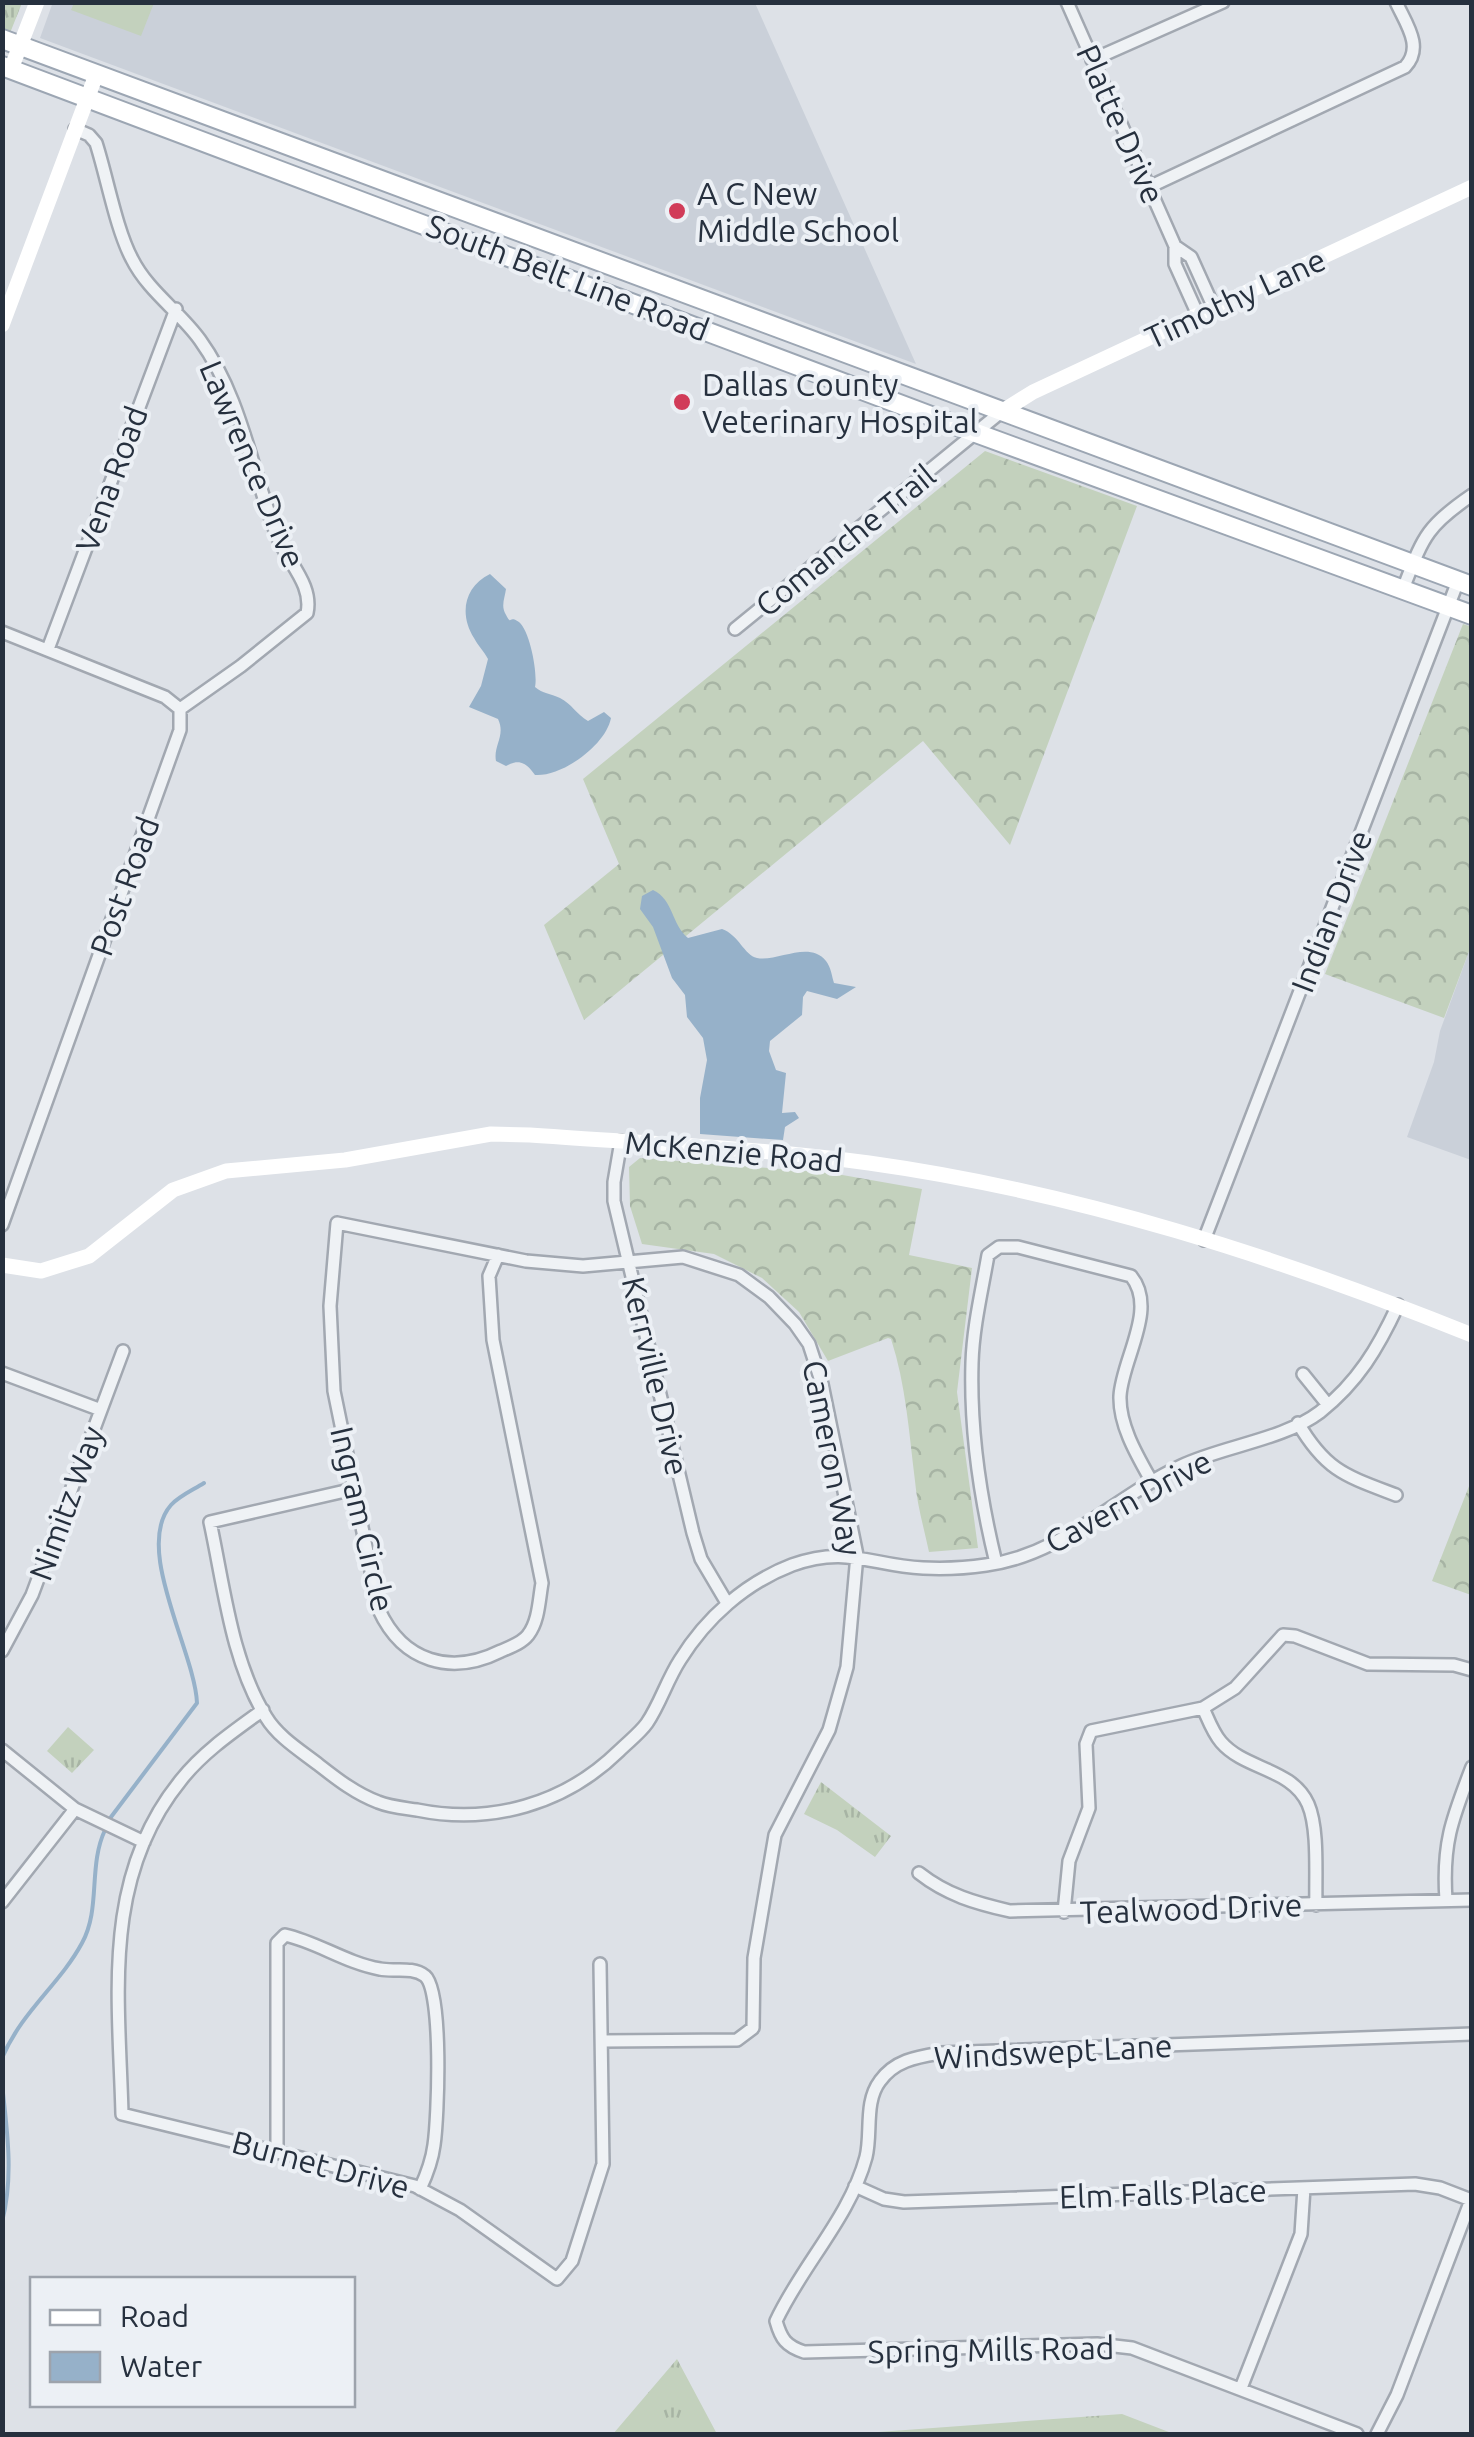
<svg xmlns="http://www.w3.org/2000/svg" width="1474" height="2437" viewBox="0 0 1474 2437" font-family="Ubuntu,sans-serif">
<style>
.built{fill:#cad0d9}
.grass{fill:url(#grass-tufts)}
.forest{fill:url(#forest-crowns)}
.pitch{fill:#c3d1bd}
.water{fill:#96b1c9}
.lines{fill:none;stroke-linecap:round;stroke-linejoin:round}
.stream{stroke:#96b1c9;stroke-width:4}
.street-casing{stroke:#a2a8b1;stroke-width:16}
.primary-casing{stroke:#9ca6b3;stroke-width:22}
.street{stroke:#eff2f5;stroke-width:11}
.secondary{stroke:#fff;stroke-width:15}
.primary{stroke:#fff;stroke-width:18}
.poi-dot{fill:#d13c59;stroke:#ecf0f5;stroke-width:4}
.labels{text-anchor:middle;dominant-baseline:central;stroke-width:8;stroke-linejoin:round;paint-order:stroke}
.street-label{font-size:32px;fill:#26303e;stroke:#ecf0f5}
.poi-label{font-size:32px;fill:#26303e;stroke:#ecf0f5;text-anchor:start}
</style>
<defs>
<pattern id="grass-tufts" width="24" height="20" patternUnits="userSpaceOnUse" patternTransform="scale(2.5)"><rect width="24" height="20" fill="#c3d1bd"/><path d="M3 7l-1-3M5 7V3M7 7l1-3M15 17l-1-3M17 17v-4M19 17l1-3" fill="none" stroke="#a7b4a4"/></pattern>
<pattern id="forest-crowns" width="20" height="18" patternUnits="userSpaceOnUse" patternTransform="scale(2.5)"><rect width="20" height="18" fill="#c3d1bd"/><path d="M2 6a3 3 0 1 1 6 0M12 15a3 3 0 1 1 6 0" fill="none" stroke="#a7b4a4"/></pattern>
</defs>
<rect width="100%" height="100%" fill="#dde1e7"/>
<path class="built" d="M53 2 755 3 916 364 40 38Z
M1471 946V1160L1407 1137 1434 1062 1440 1031Z"/>
<path class="grass" d="M2 3H22L10 33 3 30Z
M68 1727 94 1750 72 1773 47 1751Z
M821 1782 891 1836 875 1857 837 1830 804 1814Z
M677 2359 717 2434H613Z
M1122 2414 1174 2434H851Z"/>
<path class="forest" d="M985 451 1137 506 1010 845 923 741 584 1020 544 925 619 864 583 779Z
M1463 624 1472 627 1471 946 1444 1018 1325 974Z
M640 1158 831 1173 922 1189 909 1255 972 1268 957 1392 978 1548 929 1552C924 1528 917 1505 915 1481 909 1433 906 1385 891 1339L888 1338 828 1361 799 1312 762 1278 714 1254 642 1244 630 1206 629 1167Z
M1471 1481V1595L1432 1581Z"/>
<path class="pitch" d="M74 3V2L154 3 141 36 71 10Z"/>
<path class="water" d="M490 574 506 589C505 597 501 605 505 613 513 628 507 614 519 622 530 631 538 674 535 687 543 694 550 693 560 698 572 704 576 714 588 721L604 712 611 718C606 745 562 777 535 775 527 764 520 758 506 766L496 761C493 745 506 736 498 719L469 707 481 686 488 659C484 651 478 646 474 638 459 614 464 587 490 574Z
M653 890C674 900 671 924 688 938L722 929C739 935 744 955 757 958 778 962 809 940 826 961 831 967 832 977 834 983L856 987 837 999 807 991 803 997 802 1015 770 1041 769 1051 776 1070 786 1073 782 1113 795 1112 799 1118 785 1127 783 1140 700 1134V1098L707 1060 703 1038 687 1017 685 995 672 978 653 927 640 909 642 896Z"/>
<g class="lines">
<path class="stream" d="M111 1817 197 1703C195 1652 133 1548 171 1505 179 1496 193 1490 204 1483
M2 2058C22 2011 60 1984 82 1943 101 1909 88 1866 105 1830
M2 2084C7 2130 14 2176 2 2222"/>
<g class="street-casing">
<path id="street" d="M1067 2 1175 246V264L1198 315
M1092 60 1223 2
M1149 187 1405 67C1424 47 1406 24 1396 2
M1175 246 1191 257 1214 308
M1403 589C1423 538 1425 527 1472 495
M735 629 1001 412
M2 632 165 697 180 709
M48 649 176 309
M621 1141 614 1182V1201L693 1533 701 1559 727 1603
M2 1225 180 730V709L241 666 307 613C313 585 289 564 278 538 252 474 242 398 200 340 180 312 148 291 132 259 116 229 107 177 96 143L89 135 75 129
M1204 1240 1458 581
M498 1255 489 1276 493 1340 542 1583C539 1599 539 1621 528 1635 522 1643 510 1647 501 1651 451 1676 403 1662 379 1610L334 1391 330 1306 337 1223 526 1261 583 1266 683 1257 739 1275 769 1297 795 1324 809 1344 822 1384 857 1555 847 1667 829 1730 775 1835 754 1958 753 2028 737 2040 602 2041
M2 1373 101 1410
M1303 1374 1328 1405
M1298 1423C1326 1471 1346 1476 1396 1495
M354 1489 210 1522C224 1586 231 1660 266 1717 278 1737 301 1751 319 1765 337 1779 356 1794 378 1802 390 1807 404 1808 417 1810 491 1825 565 1804 619 1751 628 1742 640 1733 647 1723 660 1704 667 1680 680 1660 706 1618 745 1583 792 1565 847 1545 872 1566 923 1568 943 1569 966 1568 986 1565 1063 1555 1114 1497 1181 1466 1223 1446 1283 1440 1320 1412 1358 1382 1378 1348 1398 1305
M996 1563C980 1498 970 1430 972 1363 973 1327 982 1290 988 1255L999 1247H1018L1131 1276C1158 1309 1122 1359 1120 1396 1119 1426 1138 1457 1152 1482
M2 1651 32 1595 123 1351
M1203 1708C1208 1719 1213 1733 1221 1742 1245 1770 1292 1768 1308 1804 1319 1829 1315 1877 1316 1905
M263 1710C234 1731 203 1752 181 1780 101 1878 119 1997 122 2114L415 2186 460 2210 557 2279 572 2261 603 2164 600 1964
M2 1750 75 1809 144 1842
M919 1873C947 1895 975 1903 1010 1911L1472 1900
M1446 1900C1442 1844 1452 1819 1472 1767
M2 1902 75 1809
M1064 1912 1069 1861 1089 1808 1086 1744 1091 1731 1203 1708 1235 1688 1283 1635 1295 1636 1368 1664 1454 1665 1472 1670
M277 2151V1943L285 1935C317 1942 346 1963 380 1969 394 1972 412 1966 425 1976 443 1991 438 2118 434 2145 432 2161 427 2174 420 2189
M855 2186 884 2199 904 2202 1415 2184 1440 2188 1471 2200 1397 2395 1377 2434
M1241 2388 1301 2234 1304 2188
M1357 2434 1132 2348 1097 2344 804 2352C786 2346 781 2339 776 2321 802 2265 850 2217 866 2157 872 2133 864 2102 880 2081 895 2060 917 2057 941 2053L1472 2034"/>
</g>
<g class="primary-casing">
<path id="primary" d="M2 39 1472 586
M2 66 976 433 1472 615"/>
</g>
<use href="#street" class="street"/>
<path class="secondary" d="M11 69 37 2
M2 325 96 75
M1001 412 1033 392 1472 187
M2 1265 41 1271 89 1256 173 1190 226 1171 345 1160 491 1134 530 1135C643 1143 757 1148 869 1163 1077 1192 1278 1257 1472 1335"/>
<use href="#primary" class="primary"/>
</g>
<g class="poi-dot">
<circle cx="677" cy="211" r="10"/>
<circle cx="682" cy="402" r="10"/>
</g>
<g class="labels">
<g class="street-label">
<text transform="translate(1121 124) rotate(66)">Platte Drive</text>
<text transform="translate(568 277) rotate(21)">South Belt Line Road</text>
<text transform="translate(1235 298) rotate(-25)">Timothy Lane</text>
<text transform="translate(253 464) rotate(67)">Lawrence Drive</text>
<text transform="translate(111 479) rotate(-70)">Vena Road</text>
<text transform="translate(845 540) rotate(-39)">Comanche Trail</text>
<text transform="translate(124 886) rotate(-70)">Post Road</text>
<text transform="translate(1331 911) rotate(-69)">Indian Drive</text>
<text transform="translate(734 1151) rotate(5)">McKenzie Road</text>
<text transform="translate(656 1376) rotate(77)">Kerrville Drive</text>
<text transform="translate(833 1458) rotate(79)">Cameron Way</text>
<text transform="translate(1128 1501) rotate(-28)">Cavern Drive</text>
<text transform="translate(66 1503) rotate(-70)">Nimitz Way</text>
<text transform="translate(363 1519) rotate(77)">Ingram Circle</text>
<text transform="translate(1191 1908) rotate(-2)">Tealwood Drive</text>
<text transform="translate(1053 2051) rotate(-3)">Windswept Lane</text>
<text transform="translate(321 2164) rotate(15)">Burnet Drive</text>
<text transform="translate(1163 2193) rotate(-2)">Elm Falls Place</text>
<text transform="translate(991 2349) rotate(-1)">Spring Mills Road</text>
</g>
<g class="poi-label">
<text x="697" y="193">A C New<tspan x="697" dy="37">Middle School</tspan></text>
<text x="702" y="384">Dallas County<tspan x="702" dy="37">Veterinary Hospital</tspan></text>
</g>
</g>
<rect width="1474" height="2437" fill="none" stroke="#26303e" stroke-width="10"/>
<rect x="30" y="2277" width="325" height="130" fill="#ecf0f5" stroke="#9da3ac" stroke-width="2.5"/>
<rect x="50" y="2310" width="50" height="15" fill="#ffffff" stroke="#9da3ac" stroke-width="2.5"/>
<text x="120" y="2327" font-size="30" fill="#26303e">Road</text>
<rect x="50" y="2352" width="50" height="30" fill="#96b1c9" stroke="#9da3ac" stroke-width="2.5"/>
<text x="120" y="2377" font-size="30" fill="#26303e">Water</text>
</svg>
